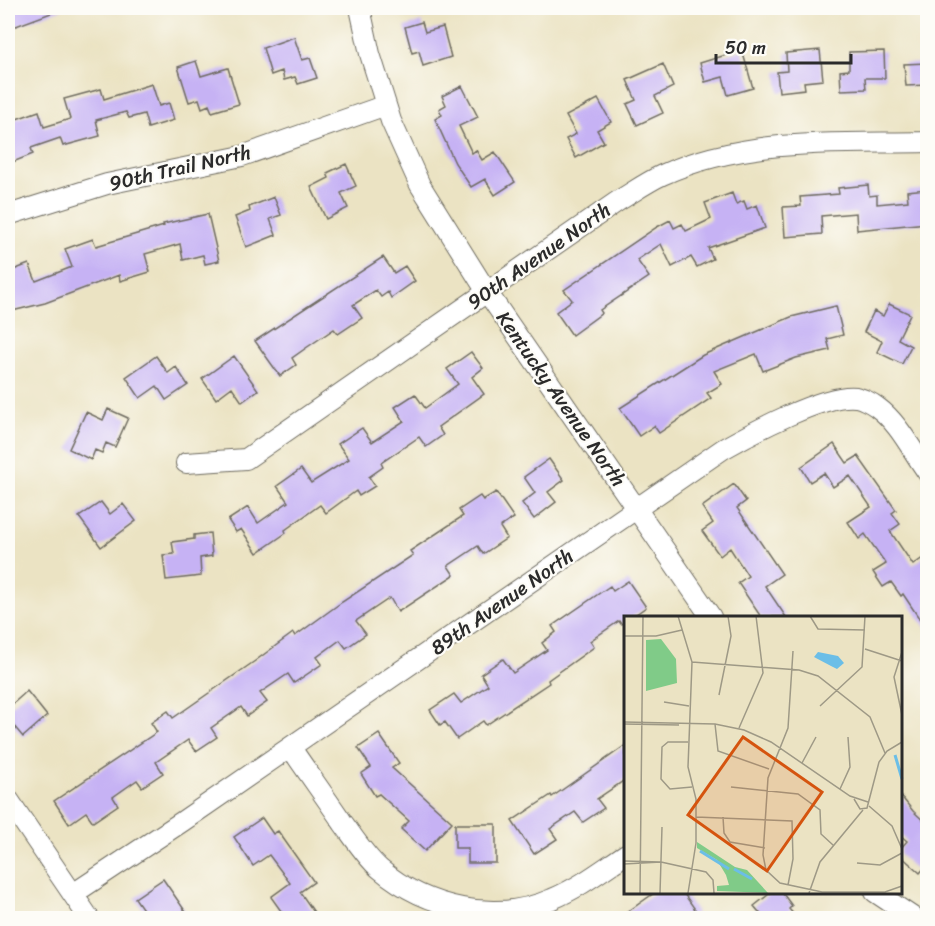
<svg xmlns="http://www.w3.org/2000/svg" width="935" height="926" viewBox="0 0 935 926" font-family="Sriracha,sans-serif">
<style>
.building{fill:#c6b2f4}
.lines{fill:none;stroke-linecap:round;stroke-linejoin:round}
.minor-casing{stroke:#6e6b60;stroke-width:22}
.minor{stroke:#fff;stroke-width:20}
.labels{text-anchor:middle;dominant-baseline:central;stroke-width:4.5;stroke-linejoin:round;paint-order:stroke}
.street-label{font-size:20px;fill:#2b2b2b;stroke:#fdfcf7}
.inset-river{fill:none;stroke:#6bbee7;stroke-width:3}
.inset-road{fill:none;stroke:#9e9986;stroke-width:1.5}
.view{fill:#d5540f;fill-opacity:0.15;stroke:#d5540f;stroke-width:3}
.inset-edge{fill:none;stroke:#2b2b2b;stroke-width:3}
</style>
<rect width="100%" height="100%" fill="#fdfcf7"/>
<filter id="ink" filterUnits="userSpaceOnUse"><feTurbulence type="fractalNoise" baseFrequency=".0167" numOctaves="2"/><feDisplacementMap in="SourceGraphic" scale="12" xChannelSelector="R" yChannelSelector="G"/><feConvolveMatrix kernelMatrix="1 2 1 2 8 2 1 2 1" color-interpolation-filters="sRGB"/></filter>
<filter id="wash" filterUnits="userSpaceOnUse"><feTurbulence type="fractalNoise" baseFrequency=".008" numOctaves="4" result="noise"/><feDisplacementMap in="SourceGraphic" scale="24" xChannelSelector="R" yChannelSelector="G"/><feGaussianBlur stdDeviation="1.35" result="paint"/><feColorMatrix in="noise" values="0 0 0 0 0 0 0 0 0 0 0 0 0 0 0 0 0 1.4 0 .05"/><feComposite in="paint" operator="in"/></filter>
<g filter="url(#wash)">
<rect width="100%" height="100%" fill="#ebe3c3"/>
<g id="blocks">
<path class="building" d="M8 8H61L62 9 8 29Z
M422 22 425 32 443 27 451 57 423 66 419 51 412 53 405 27Z
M294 37 302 60 310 58 317 78 298 84 295 77 284 80 282 71 271 75 263 48Z
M742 50 753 88 728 95 723 77 705 82 700 63Z
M820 50 823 80 804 82 805 89 779 92 777 72 787 71 786 53Z
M884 51 885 78H865L866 89 841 90 840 71 849 70V52Z
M196 61 201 76 228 68 239 104 212 112 209 105 202 108 199 99 189 102 178 67Z
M927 63V85L906 86 904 64Z
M663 64 673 87 655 96 663 113 637 125 627 104 636 100 627 80Z
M152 84 159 106 169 103 174 120 148 128 144 114 129 118 126 112 96 120 100 136 63 146 60 138 31 148 33 154 8 164V142L12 140 8 122 39 111 44 127 70 119 64 99 101 89 104 99Z
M462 86 478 117 459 126 472 153 476 150 482 160 495 152 515 182 495 195 485 179 471 187 455 163 435 119 442 115 439 109 446 105 442 96Z
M598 99 611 122 597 130 604 142 576 158 566 139 576 134 566 116Z
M346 164 356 186 341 193 348 208 326 219 311 187 329 178 327 173Z
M868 185 869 196 877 195V204L908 201 907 191 927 189V223L857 230 856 213 821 216 822 234 785 237 783 207 801 206 800 197 839 194 838 188Z
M732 193 736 204 744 201 747 209 757 205 765 228 708 248 713 259 697 267 691 257 672 267 661 244 637 260 649 277 600 310 602 313 572 335 556 312 572 300 564 290 657 227 670 220 674 228 682 224 686 231 711 219 705 203Z
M274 197 281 215 270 219 276 235 246 247 235 217 250 211 249 207Z
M208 214 219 261 205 264 203 255 183 260 180 244 145 254 150 272 120 281 119 275 45 303 8 312V272L29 264 36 281 72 267 65 249 93 239 96 246 164 226 163 224Z
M383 257 394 273 405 266 415 281 391 298 388 292 381 297 376 290 353 305 362 318 338 334 334 329 306 348 292 358 296 365 280 376 255 341Z
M889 304 910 314 898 339 911 346 902 364 877 352 882 341 864 332 874 311 883 316Z
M836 306 843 335 827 339 830 350 796 358 763 371 756 354 714 371 722 384 707 393 711 398 659 433 654 426 639 436 620 408 703 355 791 317Z
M471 352 483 368 472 377 484 394 438 427 443 435 426 447 419 437 381 463 383 467 369 477 375 486 359 496 356 491 326 513 320 505 285 530 286 533 257 553 241 529 236 532 228 520 248 507 258 523 288 502 277 486 301 469 311 483 349 459 338 444 362 428 372 442 404 421 395 407 415 394 425 408 458 384 447 369Z
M156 356 168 373 176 367 188 385 166 400 157 386 140 398 126 377Z
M234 356 258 390 242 402 232 387 216 399 202 379Z
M108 409 128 418 115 447 106 443 102 453 95 450 91 460 69 449 86 412 103 420Z
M834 444 847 463 858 456 896 510 892 513 900 524 890 531 913 565 927 555V630L903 594 901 596 891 582 883 587 873 572 886 564 865 534 859 539 848 522 871 507 850 476 833 487 824 473 810 482 801 467Z
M549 459 564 480 548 492 556 502 534 519 522 503 535 493 524 477Z
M734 484 746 501 737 508 782 574 765 586 786 617H761L738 583 748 576 730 548 720 556 702 531 713 523 702 507Z
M496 492 514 518 500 527 507 538 483 554 478 546 448 566 454 575 398 612 390 598 356 621 366 634 346 648 340 640 317 657 322 664 294 683 288 674 260 693 267 702 247 716 241 707 211 728 217 737 196 751 188 740 156 762 163 773 142 787 137 780 113 797 118 805 93 822 86 812 69 824 54 801 157 732 151 723 168 711 173 718 255 661 293 633 295 636 342 602 413 555 410 551 463 516 459 510 480 496 483 500Z
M101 502 110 514 123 504 136 521 101 547 79 517Z
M210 533 212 556 200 558 201 576 166 580 163 555 174 554 172 542 194 539V535Z
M628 581 646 607 632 617H626V621L621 624 619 621 590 641 594 647 548 680 549 683 486 725 483 721 457 739 445 722 440 725 430 710 454 694 461 703 488 685 481 674 503 659 513 673 547 650 542 643 556 632 552 626 610 586 613 591Z
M27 691 47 716 23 737 8 719V708Z
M379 734 399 763 392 768 452 822 425 851 401 829 409 821 379 794 375 796 361 774 371 767 358 748Z
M626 745V779L597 799 604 808 583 822 575 812 550 829 557 839 534 854 512 821 551 795 552 797Z
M900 795 913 811 927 824V865L920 873 900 855V849L907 841 900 835Z
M262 818 273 834 278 831 314 882 300 892 318 918H286L271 897 290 883 269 855 253 866 234 837Z
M455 824H496V863H468V848H455Z
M163 879 190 918H149L135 898Z
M657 891H682L697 912 689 918H619Z
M773 891H781L792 906 789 909 797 918H764L754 906Z"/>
</g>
</g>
<g filter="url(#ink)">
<use href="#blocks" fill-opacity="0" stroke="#6e6b60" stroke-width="1.5"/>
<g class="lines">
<g class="minor-casing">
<path id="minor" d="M360 8 370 54 391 121 420 185 487 292 711 617
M8 215 107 184 242 156 386 105
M186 463 246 459 618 201C633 192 647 182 662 175 747 137 836 144 928 142
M291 748C308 773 326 798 343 823 354 838 366 857 380 869 426 908 496 924 552 899 579 888 602 870 626 854
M8 799 89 918
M875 892 914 918
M73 894 183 821 723 449C751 433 825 393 856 397 862 398 872 403 877 407 899 423 912 451 928 473"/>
</g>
<use href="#minor" class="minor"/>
</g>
</g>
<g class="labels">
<g class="street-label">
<text transform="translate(180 168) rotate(-13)">90th Trail North</text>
<text transform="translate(539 256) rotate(-35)">90th Avenue North</text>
<text transform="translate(561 399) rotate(55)">Kentucky Avenue North</text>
<text transform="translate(502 602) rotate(-35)">89th Avenue North</text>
</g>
</g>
<g transform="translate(624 616)">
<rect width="278" height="278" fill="#ebe3c3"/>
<path d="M37 23 52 43 53 67 22 75V24ZM73 226 111 251 123 254 144 277 93 275V270L105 269 102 259 93 244 73 232Z" fill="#80cb88"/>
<path d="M194 36 214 40 220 47 213 53 207 50 190 41Z" fill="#6bbee7"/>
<path class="inset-river" d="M271 139 278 163M76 235 105 253M110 253 128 263"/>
<path class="inset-road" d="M54 0 68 46 64 151 72 183V227L64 277M186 0 194 13 241 14M0 20H32L58 14M241 33 278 45M169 35 164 112 144 162 139 239 142 254 156 267 198 276H261L278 270M278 36 270 61 278 99M68 46 175 54 194 60 246 101 261 137M95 79 107 20 104 0M40 86 65 90M196 90 238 51 241 0M0 106 91 108 120 114 147 126 226 180 244 186M0 108 55 109M91 108 94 135 145 153M115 112 139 57 132 0M64 126H44L38 131 37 163 46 173 68 171M178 147 192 121M107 171 174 178 196 194 197 218 209 229M216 173 226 151 224 121M230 183 236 193 243 192 255 146 263 135 278 126M245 190 268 210 278 233M72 201 168 205 169 243 164 269M99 201 100 217 106 226 141 232M0 245 37 246 0 248M37 246 82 256 89 264 90 277M233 247 256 249 278 237M16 277 19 0M36 277 38 211M185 277 196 246 239 194"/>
<path class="view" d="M119 121 198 176 143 255 64 199Z"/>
<rect width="278" height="278" class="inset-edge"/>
</g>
<rect width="935" height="926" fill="none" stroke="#fdfcf7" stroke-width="30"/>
<path d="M716 54v9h135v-9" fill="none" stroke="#2b2b2b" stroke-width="3"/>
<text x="725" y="54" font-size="18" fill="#2b2b2b" stroke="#fdfcf7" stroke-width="4.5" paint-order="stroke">50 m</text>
</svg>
